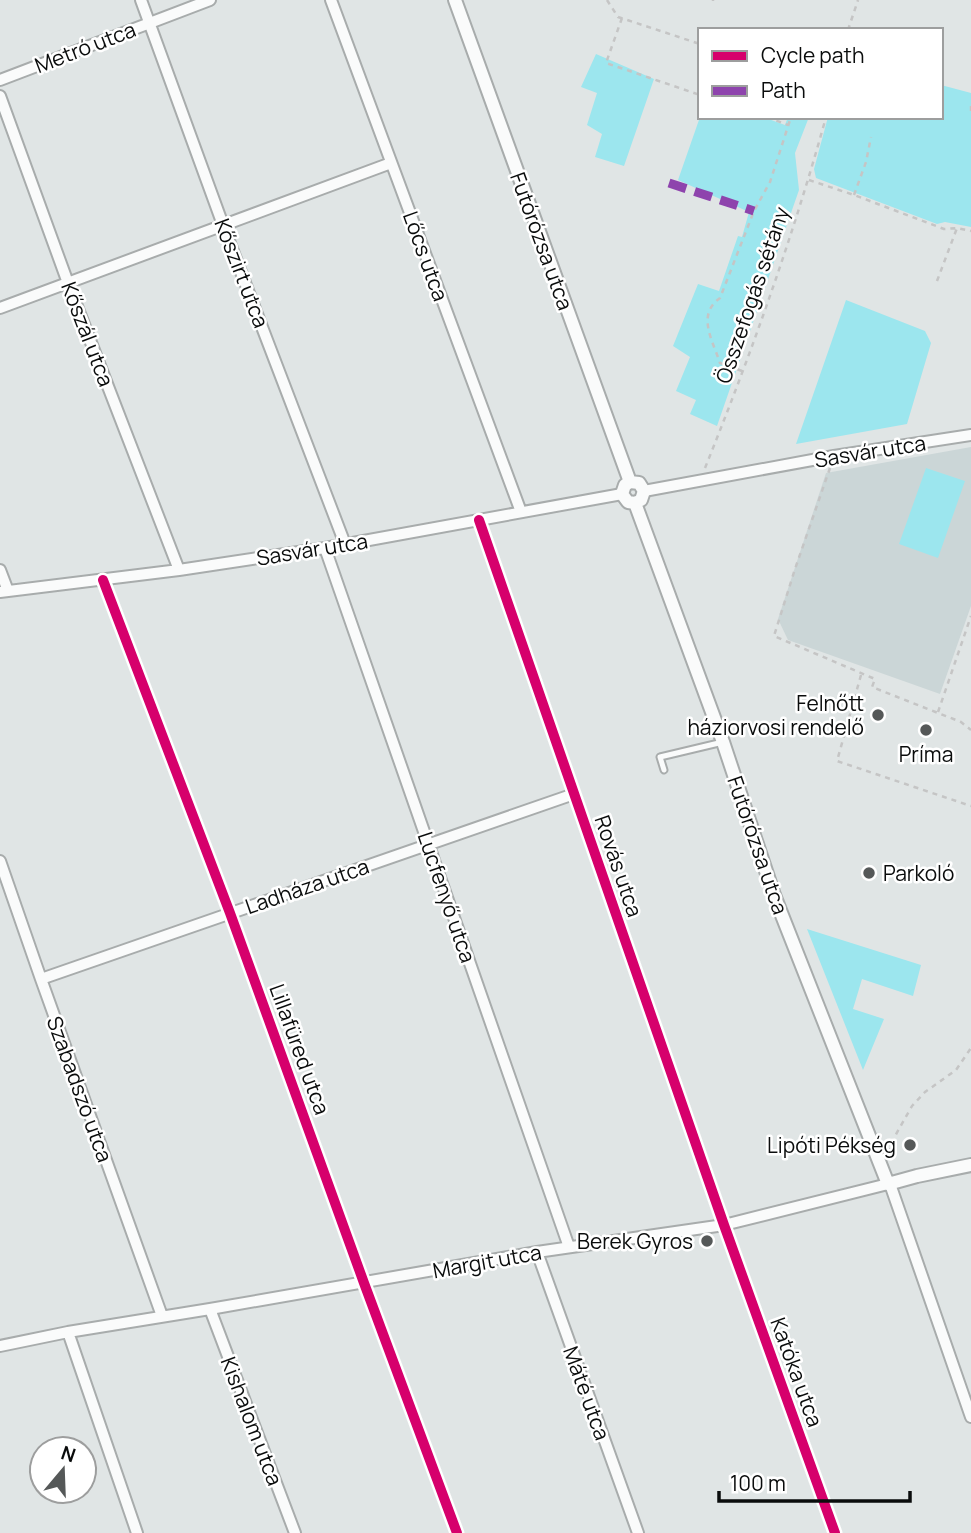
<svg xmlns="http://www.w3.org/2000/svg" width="971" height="1533" viewBox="0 0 971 1533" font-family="Manrope,sans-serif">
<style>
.built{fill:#cbd6d7}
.green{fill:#9ce6ee}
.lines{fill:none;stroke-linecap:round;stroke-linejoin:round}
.service-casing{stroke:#a8acac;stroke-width:9}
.minor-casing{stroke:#a8acac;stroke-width:14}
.tertiary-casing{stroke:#a8acac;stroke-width:16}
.path{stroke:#c5c5c5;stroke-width:2.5;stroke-dasharray:5 5;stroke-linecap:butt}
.service{stroke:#fafbfb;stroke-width:5}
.minor{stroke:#fafbfb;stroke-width:10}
.tertiary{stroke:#fafbfb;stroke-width:12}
.quiet{stroke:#8e44ad;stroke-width:9;stroke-dasharray:18 9;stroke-linecap:butt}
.cycleway-casing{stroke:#fff;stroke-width:15}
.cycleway{stroke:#d6006c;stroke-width:10}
.poi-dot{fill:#555858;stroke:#fff;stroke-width:2.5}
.labels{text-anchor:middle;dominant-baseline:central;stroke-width:5;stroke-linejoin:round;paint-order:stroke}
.street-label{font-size:21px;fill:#0a0c0c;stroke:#fff}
.poi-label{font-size:21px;fill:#0a0c0c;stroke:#fff;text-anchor:end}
</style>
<rect width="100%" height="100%" fill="#e0e5e5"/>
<path class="built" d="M971 447V606L940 694 788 640 778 619 826 473Z"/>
<path class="green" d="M596 54 654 79 624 166 595 157 602 134 587 125 597 93 581 87Z
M941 85 971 93V227L945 222 937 224 816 178 814 169 828 117H941Z
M700 117H763L785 125 788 117H809L795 153 799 190 717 426 690 414 696 400 676 391 690 357 673 346 698 284 719 291 738 236 742 237 749 212 678 180Z
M846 300 925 331 931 343 907 424 796 444Z
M926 468 965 481 938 558 899 544Z
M807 929 921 965 913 996 862 979 853 1009 884 1019 863 1070Z"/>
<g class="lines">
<g class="service-casing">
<path id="service" d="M664 770 660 757 723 742"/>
</g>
<g class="minor-casing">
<path id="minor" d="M141 0 223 225 345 544
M331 0 521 512
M0 80 210 0
M0 96 68 283 179 570
M0 308 391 163
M644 491 834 456 971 435
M479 520 724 1225 835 1533
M325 548 569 1247
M0 570 8 591
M103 580 230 913 364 1283 457 1533
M0 592 179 570 325 548 622 494
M0 861 41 979 162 1316
M41 979 574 794
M890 1184 971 1417
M537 1252 638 1533
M210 1309 295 1533
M68 1332 137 1533
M0 1346 68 1332 210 1309 537 1252 724 1225 888 1184"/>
</g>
<g class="tertiary-casing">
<path id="tertiary" d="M455 0 630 482
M630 482 639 483 644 491 641 500 635 503
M630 482 625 485 622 494 628 502 635 503
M635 503 723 742 774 895 888 1184 917 1176 971 1165"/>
</g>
<path class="path" d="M607 0 618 17 700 44
M713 1V0
M622 18 606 63 700 95
M848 30 858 0
M971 106V114
M767 117 788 125
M809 180 854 195 944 229 957 228 971 231
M854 195 866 162 871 137
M937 281 957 228
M742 371 720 363C713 341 696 315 720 298L754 211 770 182 791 117
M705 468C751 354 793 237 826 117
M830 468 795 569 774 636 875 679 872 687 961 722 971 730
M861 675 837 761 971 806
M938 712 971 616
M889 1153 895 1136 912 1106 925 1092 956 1070 971 1048"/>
<use href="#service" class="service"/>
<use href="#minor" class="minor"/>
<use href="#tertiary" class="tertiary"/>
<path class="quiet" d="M669 183 754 211"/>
<g class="cycleway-casing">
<path id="cycleway" d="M479 520 724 1225 835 1533
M103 580 230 913 364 1283 457 1533"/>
</g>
<use href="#cycleway" class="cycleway"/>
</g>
<g class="poi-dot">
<circle cx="878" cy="715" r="7"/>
<circle cx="926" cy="730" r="7"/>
<circle cx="869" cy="873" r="7"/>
<circle cx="910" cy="1145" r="7"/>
<circle cx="707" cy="1241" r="7"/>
</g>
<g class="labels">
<g class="street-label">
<text transform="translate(85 47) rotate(-21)">Metró utca</text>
<text transform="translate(542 241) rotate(70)">Futórózsa utca</text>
<text transform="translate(426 256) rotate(70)">Lőcs utca</text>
<text transform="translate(242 273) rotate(69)">Kőszirt utca</text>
<text transform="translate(752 295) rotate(-71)">Összefogás sétány</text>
<text transform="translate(88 334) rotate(69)">Kőszál utca</text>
<text transform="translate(870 451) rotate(-9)">Sasvár utca</text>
<text transform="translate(312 549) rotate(-9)">Sasvár utca</text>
<text transform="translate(758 845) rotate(71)">Futórózsa utca</text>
<text transform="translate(619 866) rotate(71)">Rovás utca</text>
<text transform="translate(307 886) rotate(-19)">Ladháza utca</text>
<text transform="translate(447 897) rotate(71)">Lucfenyő utca</text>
<text transform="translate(300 1049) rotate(70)">Lillafüred utca</text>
<text transform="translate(80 1089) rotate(70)">Szabadszó utca</text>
<text transform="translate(487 1261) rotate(-10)">Margit utca</text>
<text transform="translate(797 1372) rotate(70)">Katóka utca</text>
<text transform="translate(587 1393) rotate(70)">Máté utca</text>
<text transform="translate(252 1421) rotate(69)">Kishalom utca</text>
</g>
<g class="poi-label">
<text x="864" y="703">Felnőtt<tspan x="864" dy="24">háziorvosi rendelő</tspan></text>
<text x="926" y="754" text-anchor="middle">Príma</text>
<text x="883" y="873" text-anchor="start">Parkoló</text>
<text x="896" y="1145">Lipóti Pékség</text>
<text x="693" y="1241">Berek Gyros</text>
</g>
</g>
<rect x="698" y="28" width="245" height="91" fill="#ffffff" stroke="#9d9e9e" stroke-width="2"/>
<rect x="712" y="51" width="35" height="10" fill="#d6006c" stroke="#9d9e9e" stroke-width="2"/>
<text x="761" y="63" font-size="21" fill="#0a0c0c">Cycle path</text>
<rect x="712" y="86" width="35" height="10" fill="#8e44ad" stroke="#9d9e9e" stroke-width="2"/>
<text x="761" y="98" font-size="21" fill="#0a0c0c">Path</text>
<g transform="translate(63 1470) rotate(19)"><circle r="33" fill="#ffffff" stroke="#9d9e9e" stroke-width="2"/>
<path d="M0-5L12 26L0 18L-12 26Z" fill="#555858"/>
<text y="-10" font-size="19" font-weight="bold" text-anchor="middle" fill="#0a0c0c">N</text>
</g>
<path d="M719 1491v10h191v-10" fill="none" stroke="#0a0c0c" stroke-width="3.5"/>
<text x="730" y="1491" font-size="21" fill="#0a0c0c" stroke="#ffffff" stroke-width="5" paint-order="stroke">100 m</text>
</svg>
